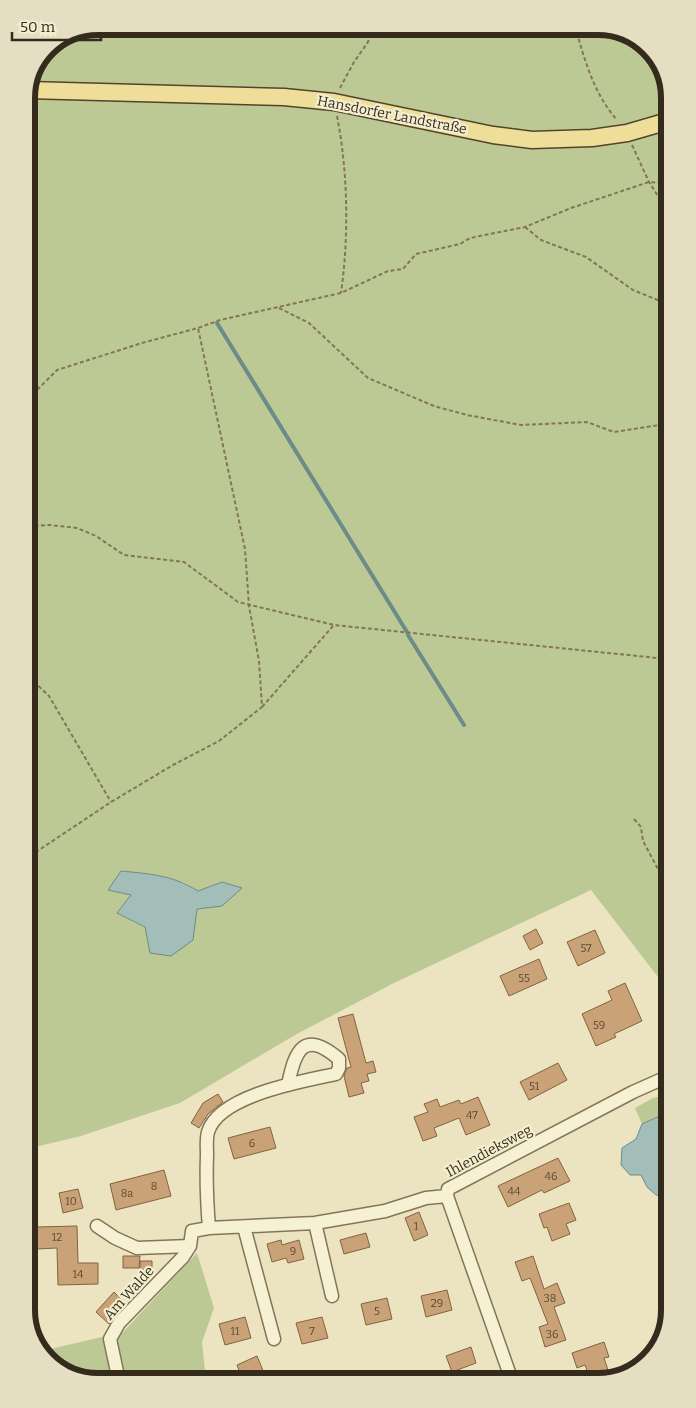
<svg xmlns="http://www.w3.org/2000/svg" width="696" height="1408" viewBox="0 0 696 1408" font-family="Bitter,serif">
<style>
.green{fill:#bdc995;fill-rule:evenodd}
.water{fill:#a3beb9;stroke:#6b8c87}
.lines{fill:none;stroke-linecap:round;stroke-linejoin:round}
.stream{stroke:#6b8c87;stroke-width:4}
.building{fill:#c9a377;stroke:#836240}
.minor-casing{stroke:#847559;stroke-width:15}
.major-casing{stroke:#52432d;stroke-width:19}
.path{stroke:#847559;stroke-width:2;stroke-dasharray:4 2.5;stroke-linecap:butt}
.minor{stroke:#f7f1d3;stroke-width:12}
.major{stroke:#efde99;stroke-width:16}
.labels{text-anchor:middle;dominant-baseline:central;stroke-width:4.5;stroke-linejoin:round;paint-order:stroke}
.number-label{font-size:11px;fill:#5a4934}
.street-label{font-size:14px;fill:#352b1d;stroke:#f4eed0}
.rim{fill:none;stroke:#352b1d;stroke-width:6}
</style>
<rect width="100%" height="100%" fill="#ece4c0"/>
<path class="green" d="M98 26H603L642 41 664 71 668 990 591 890 394 983 295 1035 180 1103 81 1136 31 1148 26 93 47 47ZM183 882 198 891 222 882V906L197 909 193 940 145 927 118 914 132 894Z
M669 1094V1112L642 1124 635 1108 653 1098Z
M197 1253 214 1308 202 1342 206 1380 93 1382 54 1367 42 1351 123 1332Z"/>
<path class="water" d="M121 871C151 874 172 875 198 891L222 882 242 888 222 906 197 909 193 940 171 956 150 953 145 927 117 913 131 895 108 890Z
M669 1112V1196L656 1195 647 1187 641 1175H630L621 1165 622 1148 636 1139 642 1124Z"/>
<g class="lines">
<path class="stream" d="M217 323 407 632
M408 635 464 725"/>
</g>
<path class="building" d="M536 929 543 943 530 950 523 936Z
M595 930 605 953 578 966 567 942Z
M539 959 547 979 509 996 500 976Z
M625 983 642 1021 614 1034 616 1037 596 1046 582 1014 612 1000 608 991Z
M353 1014 366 1063 373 1061 376 1072 367 1074 369 1081 361 1083 364 1093 349 1097 344 1076 347 1068 351 1067 338 1018Z
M558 1063 567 1080 529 1100 520 1082Z
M218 1094 223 1102 208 1114 199 1128 191 1123 203 1103Z
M478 1097 490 1125 466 1135 459 1118 434 1128 437 1136 423 1141 414 1117 428 1112 424 1104 437 1099 440 1107 459 1100 461 1104Z
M270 1127 276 1148 234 1159 228 1138Z
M558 1158 570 1181 544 1193 542 1190 508 1207 498 1186Z
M164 1170 171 1196 116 1210 110 1184Z
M78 1189 83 1208 63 1213 59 1193Z
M569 1203 576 1220 566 1224 570 1234 552 1241 547 1227 544 1228 539 1214Z
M419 1212 428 1235 414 1241 405 1218Z
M77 1226 78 1263H98V1284L58 1285 57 1248 37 1249V1227Z
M366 1233 370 1247 344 1254 340 1240Z
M281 1240 282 1245 299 1240 304 1259 288 1263 286 1258 272 1262 267 1244Z
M123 1256H140L139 1268H123Z
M533 1256 544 1289 557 1283 565 1303 554 1307 566 1340 545 1347 539 1327 548 1324 530 1278 522 1281 515 1262Z
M140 1261H152V1274H140Z
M447 1290 452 1310 426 1317 421 1296Z
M114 1292 126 1304 109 1324 96 1312Z
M387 1298 392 1319 366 1325 361 1304Z
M245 1317 251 1338 225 1345 219 1324Z
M322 1317 328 1338 302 1344 296 1323Z
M604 1342 609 1357 604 1358 608 1370 589 1376 585 1365 577 1368 572 1353Z
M471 1347 476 1363 452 1372 446 1356Z
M257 1356 264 1373 248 1380H243L237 1365Z"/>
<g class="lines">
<g class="minor-casing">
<path id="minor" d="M315 1223 332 1296
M97 1226 115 1238 137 1248 190 1246
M244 1227 274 1339
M209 1228C207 1203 206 1180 207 1155 207 1148 206 1139 208 1132 219 1095 304 1081 336 1074L339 1068V1059C304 1029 295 1050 288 1085
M511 1378 447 1196 448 1189 633 1092 669 1076
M119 1381 110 1339 119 1323 183 1257 190 1246 192 1231 209 1228 315 1223 385 1211 426 1198 447 1196"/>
</g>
<g class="major-casing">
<path id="major" d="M28 90 284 97 334 102 493 135 532 140 592 138 627 133 665 122"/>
</g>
<path class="path" d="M575 26C585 61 593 92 617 120
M340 88 354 62 368 42 372 26
M337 116C348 172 349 237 341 293
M632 145 649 182 665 207
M525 227 541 240 586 257 633 290 665 303
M279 308 309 323 368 378 434 406 467 415 521 425 587 422 614 432 666 424
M28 399 57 370 142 343 198 328 220 320 341 293 388 271 403 269 416 254 460 244 470 238 525 227 571 208 649 182 665 183
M28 526 50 525 77 528 96 536 124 555 184 562 238 602 334 625 667 659
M29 677 49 696 111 802
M262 707 333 626
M634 819 641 827 643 841 668 888
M30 856 111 802 173 765 219 741 262 707 259 661 249 606 245 549 198 328"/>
<use href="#minor" class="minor"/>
<use href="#major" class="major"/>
</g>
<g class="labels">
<g class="number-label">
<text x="586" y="948">57</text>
<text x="524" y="978">55</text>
<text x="599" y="1025">59</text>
<text x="534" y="1086">51</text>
<text x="472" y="1115">47</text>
<text x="252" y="1143">6</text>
<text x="551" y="1176">46</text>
<text x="154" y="1186">8</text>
<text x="514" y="1191">44</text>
<text x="127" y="1193">8a</text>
<text x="71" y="1201">10</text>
<text x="416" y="1226">1</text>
<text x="57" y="1237">12</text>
<text x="293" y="1251">9</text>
<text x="78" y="1274">14</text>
<text x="550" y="1298">38</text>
<text x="437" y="1303">29</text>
<text x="377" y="1311">5</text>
<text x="235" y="1331">11</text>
<text x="312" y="1331">7</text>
<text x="552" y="1334">36</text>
</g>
<g class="street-label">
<text transform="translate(392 115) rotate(11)">Hansdorfer Landstraße</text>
<text transform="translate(489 1151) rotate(-28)">Ihlendieksweg</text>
<text transform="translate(129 1293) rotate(-48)">Am Walde</text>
</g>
</g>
<path d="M0 0H696V1408H0ZM98 35H598A63 63 0 0 1 661 98V1310A63 63 0 0 1 598 1373H98A63 63 0 0 1 35 1310V98A63 63 0 0 1 98 35Z" fill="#e5dec2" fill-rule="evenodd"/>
<path class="rim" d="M98 35H598A63 63 0 0 1 661 98V1310A63 63 0 0 1 598 1373H98A63 63 0 0 1 35 1310V98A63 63 0 0 1 98 35Z"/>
<path d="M12 32v8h89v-8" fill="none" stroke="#352b1d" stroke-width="2.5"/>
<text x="20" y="32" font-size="15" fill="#352b1d" stroke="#f4eed0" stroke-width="4" paint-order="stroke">50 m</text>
</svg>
